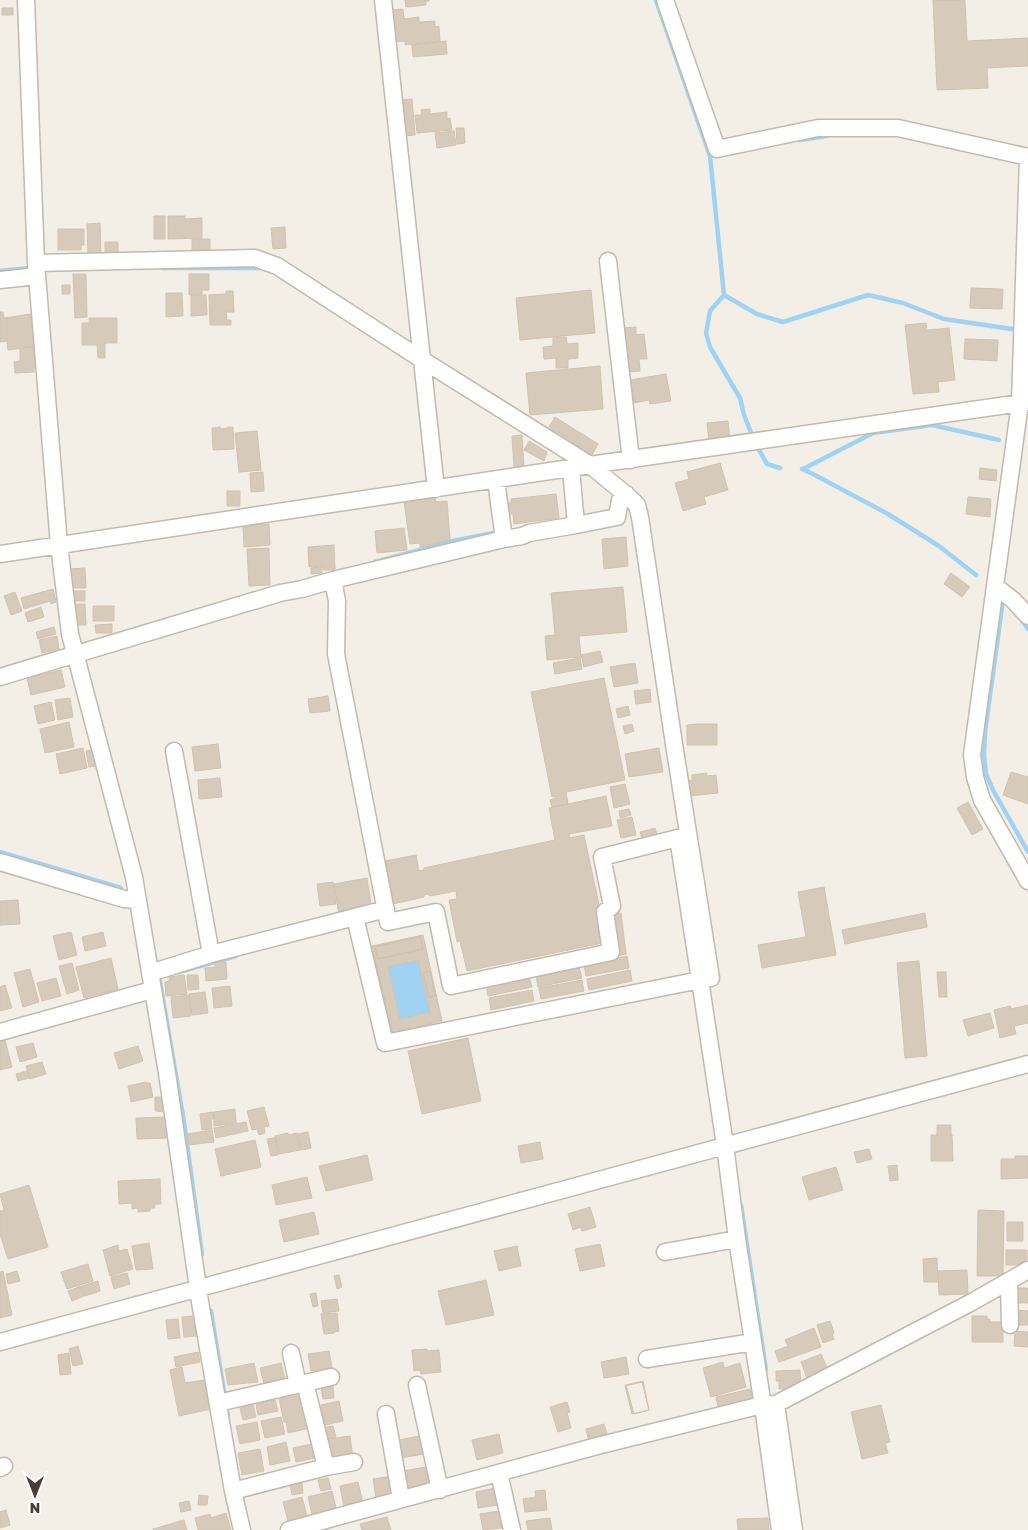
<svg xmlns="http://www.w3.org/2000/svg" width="1028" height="1530" viewBox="0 0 1028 1530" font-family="'Golos Text',sans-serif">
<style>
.water{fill:#a0d3f3}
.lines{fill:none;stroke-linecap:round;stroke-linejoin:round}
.stream{stroke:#a0d3f3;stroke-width:4.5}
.building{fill:#d6cbbb;stroke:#d1c2ae;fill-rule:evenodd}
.minor-casing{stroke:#c2baab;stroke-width:19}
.minor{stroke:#fff;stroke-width:16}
</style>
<rect width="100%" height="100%" fill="#f4efe6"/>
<path class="water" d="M418 960 430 1012 400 1019 388 967Z"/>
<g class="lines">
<path class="stream" d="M656 0 710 156 724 295 710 311 706 333 710 347 717 359 740 398 744 415 752 435
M800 140 827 136
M162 268H264
M0 271 29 268
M724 295 757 314 783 322 868 295 903 303 944 319 1019 330
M759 450 767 464 780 468
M802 469 813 474 888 514 939 546 976 575
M803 469 873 433 932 425 999 440
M375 562 453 541 493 533
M1003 600 985 732 984 756 986 774 993 790 1028 852
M1020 618 1028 629
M0 852 121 888
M179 972 236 956
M159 976 184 1122 202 1254
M388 1024C390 1030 393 1034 400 1033
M741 1205 766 1370
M211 1311 228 1416"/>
</g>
<path class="building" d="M405 0H429V1H426V5L406 7Z
M933 0H965L967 41 1028 38V66L987 68 988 88 937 90Z
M2 8H13V15H2Z
M403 9 404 19 419 17V22L435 21V27L439 26 440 41 405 45V41L393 42 390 10Z
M446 41 447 54 413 57 412 45Z
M412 99 415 135 404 136 401 100Z
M430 109V114L447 112V119L450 118 452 130 417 133 415 115H422L421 110Z
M456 128H464L465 143 457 144Z
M454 131 456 145 437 148 435 133Z
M154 216H165V239H154Z
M168 216H185V219L202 218V238L168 239Z
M100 223 101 254 88 255 87 224Z
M285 227 286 248 273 249 271 228Z
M58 229H84V245H81V250H58Z
M192 239H210V255L192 256Z
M105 242H118V256H105Z
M73 274H86L87 317 75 318Z
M189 274H209V290H202V294L189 295Z
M62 285H70V294H62Z
M971 288 1003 289 1002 309 970 308Z
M591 290 595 333 520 340 516 298Z
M226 291H233L234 312H226L227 320H231V325H210L209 295 226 294Z
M166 293H182L183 316 166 317Z
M191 295H206L207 315 191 316Z
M0 312H3L4 318 30 314 32 329 36 331 38 346 8 350 7 341 0 342Z
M89 318H117V343H105V358H98L97 345H82V323H89Z
M926 323 927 330 949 328 955 380 938 382 939 392 913 394 905 325Z
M636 327V335L644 334 647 359H639L640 371 626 372 621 328Z
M566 337 567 344 578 343V358L568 359V368H556V358L544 359 543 347 553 346V338Z
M965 339 998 340 997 361 964 359Z
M20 347H36V368H34V372L15 373 14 362 20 361Z
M600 366 603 409 530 415 526 373Z
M666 374 671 401 650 404 649 400 634 403 630 380Z
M555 417 598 444 592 455 549 427Z
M728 421 730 440 709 442 707 423Z
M220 427 221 429 228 428V427H233L234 449 213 450 212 428Z
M257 431 261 470 239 472 235 433Z
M522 435 524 468H514L512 436Z
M529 441 547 452 544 461 524 450Z
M720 463 728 490 704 497 706 504 683 511 675 483 689 479 687 472Z
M980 468 997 470 996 481 979 479Z
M263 472 264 491 251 492 250 473Z
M227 491H240V506H227Z
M556 494 559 518 514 524 513 514H510L508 503H511V499Z
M968 497 991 499 990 517 966 514Z
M435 498 436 502 447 501 450 540 420 547V543L410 544 404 502Z
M269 524 270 545 244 547 243 525Z
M404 528 407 550 377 553 375 531Z
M626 537 628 566 604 569 602 539Z
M334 545 335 570H323V566L309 567 308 547Z
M269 548 270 585 249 586 247 549Z
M322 567V573L311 574V568Z
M85 568 86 588H71L70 569Z
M951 573 970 587 962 597 944 584Z
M623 587 627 632 579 636 581 657 547 660 545 636 555 635 551 593Z
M53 589 56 602 51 604 50 601 24 609 21 598Z
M72 591H85V601H73Z
M15 592 22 611 11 615 4 596Z
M73 604H85L86 625H73Z
M93 606H114V621H93Z
M41 607 44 617 28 622 25 613Z
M112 624V633H96L95 625Z
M54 627 56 634 38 639 36 632Z
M57 636 59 649 42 653 39 640Z
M600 651 603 662 584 667 581 655Z
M580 658 582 669 555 674 553 663Z
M635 663 638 683 614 687 610 667Z
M61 670 65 687 31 695 27 678Z
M604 678 625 780 566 792 568 804 552 807 550 800 556 798V796L552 797 531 692Z
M650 689 651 702 636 704 634 691Z
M328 696 330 711 310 713 308 699Z
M70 698 73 717 58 720 55 700Z
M51 702 55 720 38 724 34 706Z
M628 706 630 715 618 718 616 709Z
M69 722 74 747 45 753 40 729Z
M632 724 634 731 625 734 623 726Z
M698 724H717V745H687V725Z
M218 744 221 768 195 771 192 747Z
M83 748 87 768 60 774 56 754Z
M659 748 663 772 629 777 625 754Z
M95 749 97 766 89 767 86 751Z
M1011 772 1028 777V804L1003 795Z
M707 773V776L716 775 718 793 688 796 687 781 692 780V775Z
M220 778 222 797 199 799 198 780Z
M625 784 630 804 614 808 610 787Z
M606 796 612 826 569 834 570 838 584 835 607 942 467 971 460 941 457 942 449 900 457 899 456 891 430 896 429 894 424 895V897L393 904 385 861 416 855 419 871 424 870V868L555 840 549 808Z
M968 802 983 829 972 835 957 808Z
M629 809 631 815 620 818 619 811Z
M632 817 636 835 621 838 617 820Z
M655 828 657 835 642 839 640 832Z
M367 878 372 910 339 915 334 884Z
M333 882 336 904 320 906 317 884Z
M824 887 836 955 762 968 758 945 806 937 798 892Z
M18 900 20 924 0 925V901Z
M621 913 626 954 615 956 610 914Z
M925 913 927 927 845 944 842 930Z
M71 932 77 955 59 960 53 936Z
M103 932 106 946 85 951 82 937Z
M423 935 442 1021 400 1031 397 1030 391 1027 372 946ZM420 937 423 949 378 959 375 947ZM418 960 430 1012 400 1019 388 967ZM430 971 435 996 429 997 423 973Z
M420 937 423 949 378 959 375 947Z
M627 956 629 968 586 976 584 965Z
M111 958 118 989 84 998 76 967Z
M919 961 927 1056 905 1058 897 963Z
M215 962H226L227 979 206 981 205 968 215 967Z
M72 963 79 990 67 994 59 966Z
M579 967 582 978 538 987 536 975Z
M30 969 39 1002 23 1007 14 973Z
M630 970 632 981 589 990 587 979Z
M430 971 435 996 429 997 423 973Z
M937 972H946L947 997H939Z
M184 975 187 994 166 996 165 982 169 981V977Z
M187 975H198L199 989 188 990Z
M529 976 532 987 488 996 486 984Z
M56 978 61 996 42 1001 37 983Z
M582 980 584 991 541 999 539 988Z
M5 985 12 1008 0 1011V987Z
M230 986 232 1006 214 1008 212 988Z
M532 990 534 1001 491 1010 489 998Z
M205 992 208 1013 192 1015 189 994Z
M189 995 191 1016 173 1018 171 997Z
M1028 1005V1023L1014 1026 1016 1034 1000 1038 994 1010 1010 1006 1011 1009Z
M990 1013 994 1028 968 1036 963 1020Z
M468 1038 481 1101 422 1114 408 1051Z
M5 1040 12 1067 0 1070V1042Z
M33 1043 37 1057 20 1062 16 1047Z
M138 1046 143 1061 119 1069 114 1053Z
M42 1062 46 1074 30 1079 26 1066Z
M27 1071 29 1078 18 1081 16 1074Z
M146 1082 147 1083H150L153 1097 131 1102 128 1086Z
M155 1097H166V1112L155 1111Z
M264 1107 269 1126 264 1127 265 1133 259 1135 257 1129 252 1130 247 1111Z
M235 1109 236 1123 214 1126V1112Z
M213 1112 214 1119H211L212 1129 202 1130 200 1114Z
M166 1117 167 1138 137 1139 136 1118Z
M246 1122 248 1131 216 1138 214 1128Z
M937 1125H951V1135H952L953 1161H931V1135H937Z
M212 1130 214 1142 189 1145 187 1134Z
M308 1132 311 1148 302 1150 298 1134Z
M288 1133V1135L297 1133 301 1150 279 1154 275 1136Z
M275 1138 278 1155 271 1156 267 1139Z
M255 1140 261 1167 221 1176 215 1149Z
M540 1142 543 1159 521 1163 518 1146Z
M869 1149 872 1159 857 1163 854 1152Z
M367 1155 373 1180 326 1191 319 1166Z
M1015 1156H1028V1178L1001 1179V1159H1015Z
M897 1165 898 1180 890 1181 888 1166Z
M836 1167 843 1190 809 1200 802 1177Z
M307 1177 312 1198 276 1205 272 1185Z
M160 1179 161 1204H155V1208H150V1211L138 1212V1208L132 1209V1203L119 1204 118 1181Z
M29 1185 48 1247 8 1259 0 1234V1211L4 1210 0 1194Z
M590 1207 596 1227 582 1231 581 1227 573 1230 568 1214Z
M978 1210 1004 1211 1003 1276H977Z
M314 1212 319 1234 284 1242 279 1220Z
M1007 1222H1023V1241H1007Z
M149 1243 153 1269 136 1270 132 1246Z
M600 1244 605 1266 580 1271 575 1249Z
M118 1245 119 1251 127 1249 133 1269 110 1276 103 1250Z
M517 1246 521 1266 499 1271 494 1251Z
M1006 1250H1027V1265H1006Z
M937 1258 938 1282H924L923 1259Z
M88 1264 93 1281 67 1289 61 1272Z
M967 1270 968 1294 939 1295 938 1271Z
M3 1271 12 1315 0 1318V1272Z
M17 1271 20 1281 8 1284 6 1274Z
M127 1273 130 1284 114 1289 111 1277Z
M339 1275 342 1287 337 1289 334 1276Z
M486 1280 494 1315 446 1325 438 1291Z
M98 1281 100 1291 85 1296 82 1286Z
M81 1286 84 1296 72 1301 68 1291Z
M1016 1288H1028V1303H1016Z
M316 1293 318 1306 313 1307 310 1294Z
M337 1299 339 1311 323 1313 321 1301Z
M1016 1310 1028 1311V1325H1016Z
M337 1313 339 1331 334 1332V1333L324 1334 321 1314Z
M194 1316 196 1336 184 1337 182 1317Z
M972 1316H987V1319H990V1322H1003V1342H972Z
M178 1319 180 1338 168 1339 166 1320Z
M830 1321 834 1333 832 1334 834 1339 823 1343 817 1325Z
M814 1328 821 1347 779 1362 775 1351 788 1346 785 1340Z
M1015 1331 1028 1332V1347L1014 1346Z
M78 1346 83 1364 73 1366 69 1349Z
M427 1349V1351L439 1350 441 1372 421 1374 420 1370 414 1371 412 1350Z
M329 1351 332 1368 311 1371 308 1354Z
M198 1352 200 1362 176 1367 174 1357Z
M69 1353 71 1374 60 1375 58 1355Z
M821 1354 828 1370 807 1378 801 1362Z
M626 1357 629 1374 604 1378 601 1362Z
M723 1362 724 1368 740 1363 746 1387 711 1397 703 1368Z
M254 1363 258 1382 228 1385 225 1369Z
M281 1363 285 1379 264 1384 260 1368Z
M182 1367 185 1383 205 1380 211 1409 179 1416 170 1370Z
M800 1370 801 1388 779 1389V1381H776V1371Z
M643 1381 649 1410 634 1414 626 1385Z
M642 1382 649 1410 632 1414 625 1386Z
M333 1386 334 1398 323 1399 321 1387Z
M750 1389 753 1402 719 1411 716 1397Z
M303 1394 310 1428 288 1433 286 1422H284L279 1399Z
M275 1400 278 1411 258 1415 256 1404Z
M339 1401 343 1421 325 1425 321 1405Z
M567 1402 570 1412 567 1413 571 1428 558 1432 550 1407Z
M253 1405 256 1417 243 1420 240 1408Z
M881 1405 890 1442 885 1443 888 1453 862 1459 851 1412Z
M281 1417 285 1434 265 1438 261 1421Z
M257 1422 260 1440 240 1444 236 1426Z
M604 1424 608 1437 589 1442 586 1429Z
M333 1426 336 1437 324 1440 322 1428Z
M499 1434 503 1453 477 1460 472 1440Z
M350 1436 353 1457 332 1461 329 1439Z
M420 1436 424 1454 401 1458 398 1440Z
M286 1442 290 1461 270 1465 267 1447Z
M312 1444 315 1458 296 1462 293 1448Z
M260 1449 264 1471 242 1475 238 1453Z
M426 1467 429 1485 406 1489 403 1471Z
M392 1476 395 1496 376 1499 373 1479Z
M328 1478 331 1489 321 1491 318 1480Z
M358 1482 363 1503 344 1507 340 1486Z
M302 1483 303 1493 292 1495 290 1485Z
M495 1488 498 1505 478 1508 476 1492Z
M545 1490 547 1510 525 1512 523 1499 536 1497 535 1491Z
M332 1491 336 1508 312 1514 308 1497Z
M199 1495 208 1496 207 1505H198Z
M302 1497 307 1516 288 1521 283 1502Z
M189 1501 191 1510 181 1512 179 1503Z
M6 1510 10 1525 0 1528V1512Z
M499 1511 502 1528 483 1530 480 1514Z
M226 1513 231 1530H198L195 1518 210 1514 211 1518Z
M387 1517 391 1530H362L360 1524Z
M550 1518 552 1530H528L526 1521Z
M768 1518 769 1530H738L737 1519Z
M184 1520 187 1530H153V1529Z"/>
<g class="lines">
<g class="minor-casing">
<path id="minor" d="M26 0 36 263 59 545 70 634 134 877 167 1073 200 1302 233 1491 242 1530
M383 0 436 489
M665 0 717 149 818 128H898L1028 157
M1028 157 1020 403 972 755 975 777 982 800 1028 881
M608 261 631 460
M36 263 255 258 277 266 421 359 590 465 630 498 637 505 640 517 674 744 711 978 700 980 678 838 602 857 612 906 605 912 611 952 451 986 436 912 388 922 336 654 337 601 333 580
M0 280 37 276
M576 525 617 517 620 500 626 494
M504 539 522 536 529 533 576 525 571 469
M0 554 590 465 1028 402
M995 586 1013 600 1028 616
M0 677 280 593 302 589 333 580 504 539 496 480
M174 751 211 954
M0 862 124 899 138 900
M355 917 386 909
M150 973 211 954 355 917 385 1043 700 980 725 1145 737 1239 763 1406 780 1530
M0 1032 152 990
M665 1252 737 1239
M1009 1281 1010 1325
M0 1342 1028 1064
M291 1353 298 1385
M647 1359 753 1342
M305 1383 326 1467
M417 1385 440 1490
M218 1403 331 1377
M776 1404 794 1530
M386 1414 401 1499
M0 1468 4 1466
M499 1473 512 1530
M233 1491 326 1467 354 1462
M289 1530 597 1446 758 1406 776 1404 972 1302 1028 1270"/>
</g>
<use href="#minor" class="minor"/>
</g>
<g transform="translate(35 1495) rotate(180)" stroke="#ffffff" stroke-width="4" paint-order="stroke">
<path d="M0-4L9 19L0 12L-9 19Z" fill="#473f35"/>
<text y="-8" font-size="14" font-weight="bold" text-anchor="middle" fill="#473f35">N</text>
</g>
</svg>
